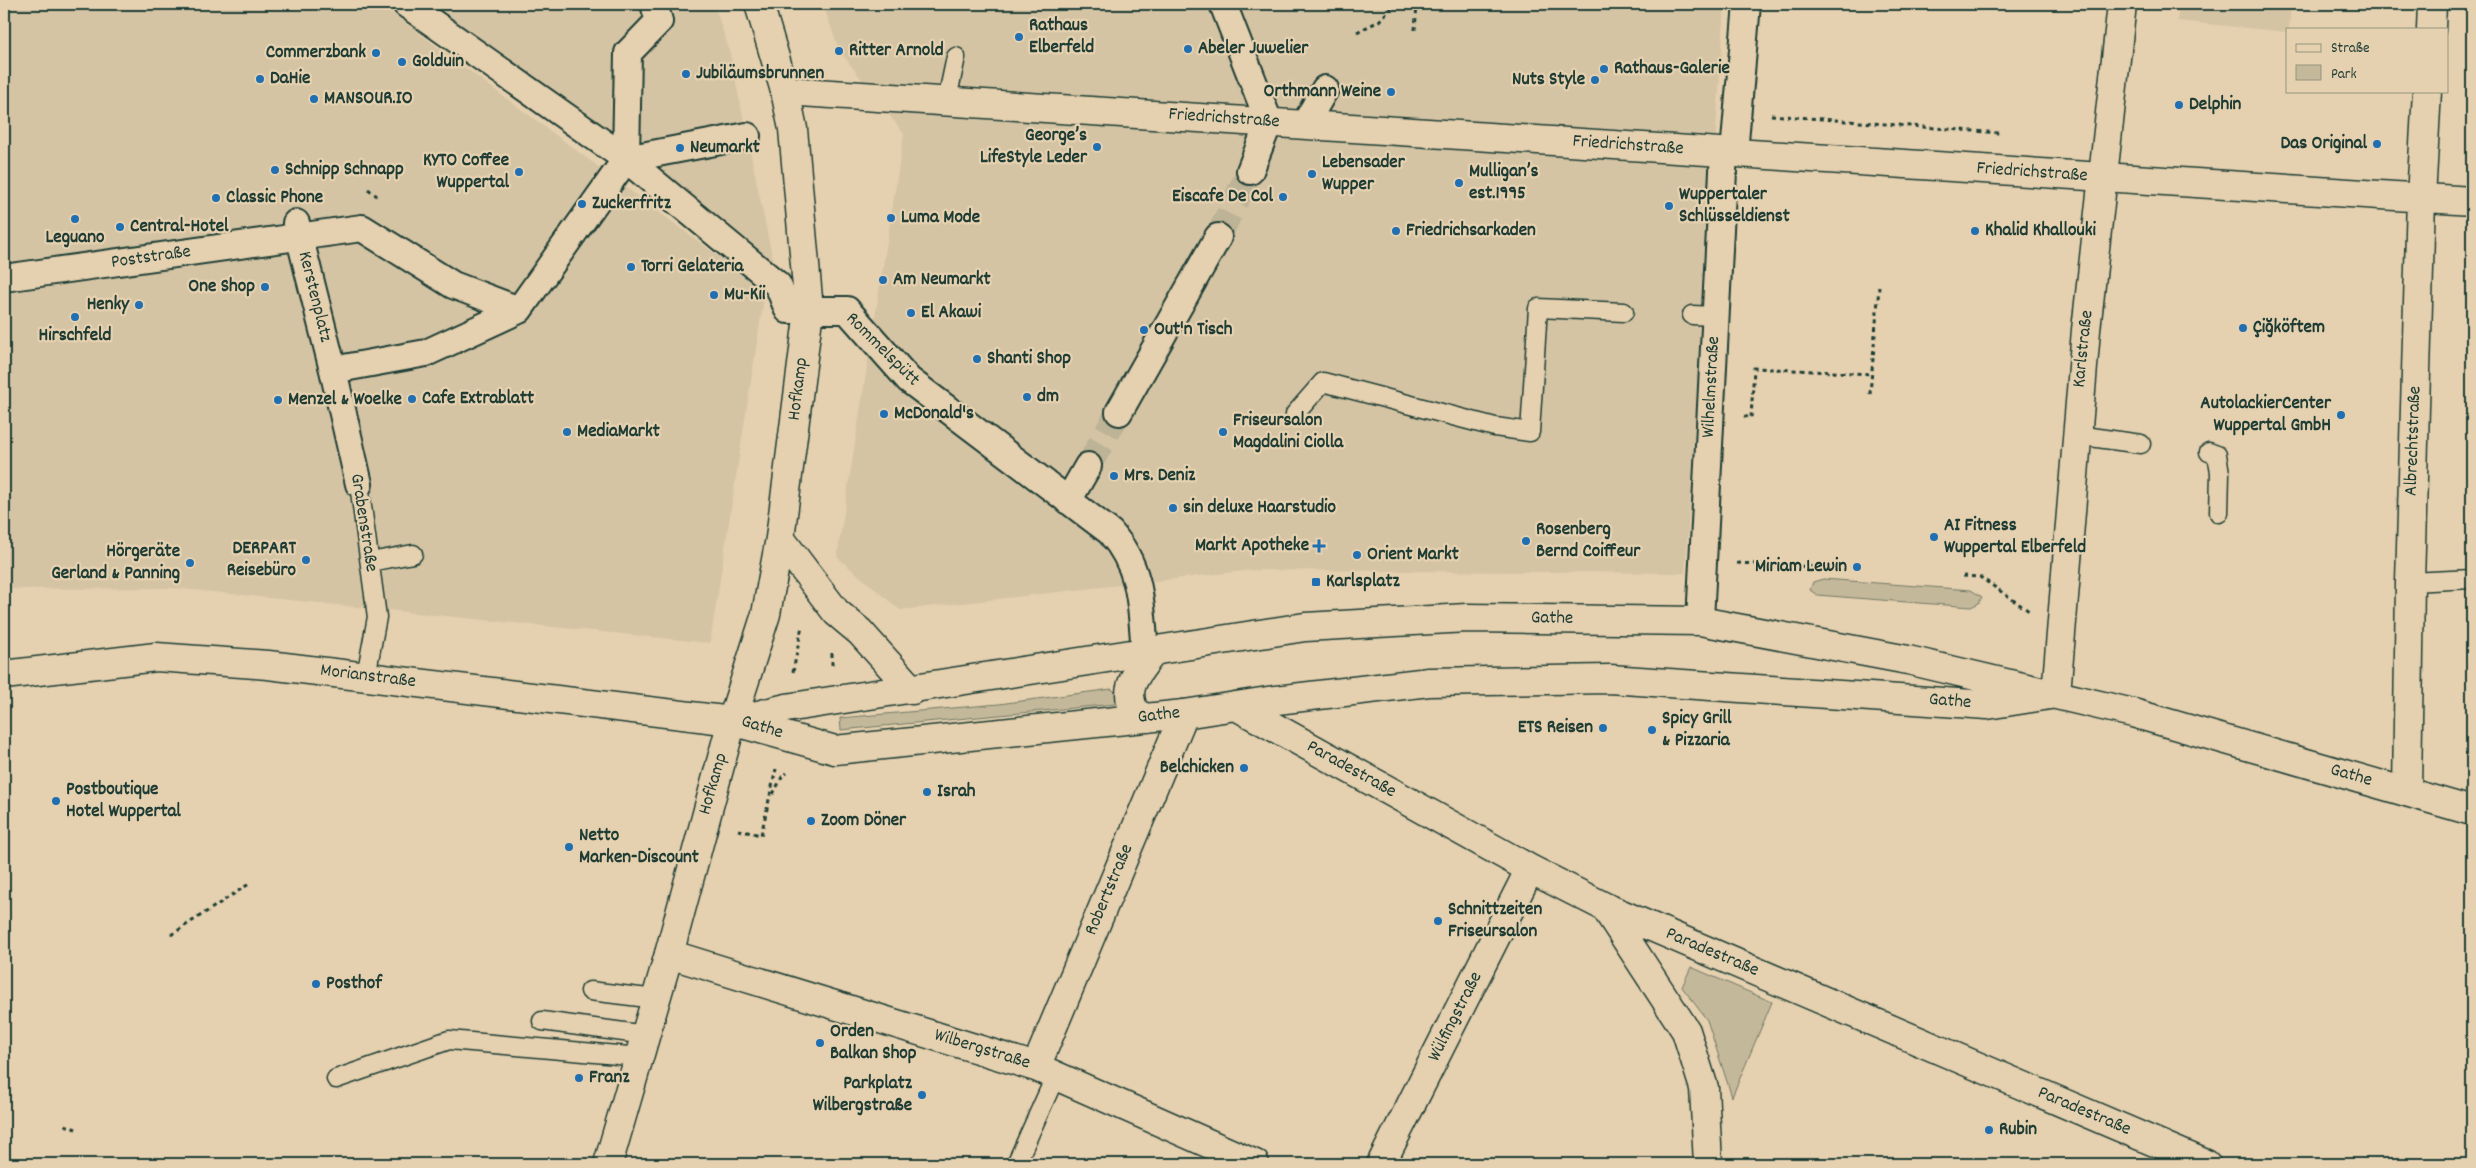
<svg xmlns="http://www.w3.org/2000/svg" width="2476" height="1168" viewBox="0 0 2476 1168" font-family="Dekko,sans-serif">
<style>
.built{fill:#d4c4a4}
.green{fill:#c4b89a;stroke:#727a67}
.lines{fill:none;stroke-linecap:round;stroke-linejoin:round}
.pedestrian-tunnel{stroke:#bdb396;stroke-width:26;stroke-dasharray:26 13;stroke-linecap:butt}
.service-casing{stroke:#1f3d34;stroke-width:21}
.pedestrian-casing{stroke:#1f3d34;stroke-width:30}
.minor-casing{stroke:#1f3d34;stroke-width:31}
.tertiary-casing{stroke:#1f3d34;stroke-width:31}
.secondary-casing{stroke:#1f3d34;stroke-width:31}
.path{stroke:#1f3d34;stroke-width:3;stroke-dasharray:4 4;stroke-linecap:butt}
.service{stroke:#e5d0af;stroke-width:18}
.pedestrian{stroke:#e5d0af;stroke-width:26}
.minor{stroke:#e5d0af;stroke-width:28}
.tertiary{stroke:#e5d0af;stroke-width:28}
.secondary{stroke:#e5d0af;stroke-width:28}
.path-bridge{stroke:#1f3d34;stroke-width:3;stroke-dasharray:4 4;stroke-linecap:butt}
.poi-dot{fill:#1f6fb2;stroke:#e5d0af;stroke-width:2}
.labels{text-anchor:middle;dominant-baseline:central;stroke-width:4.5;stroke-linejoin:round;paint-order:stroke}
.poi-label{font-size:19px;font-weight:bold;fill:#1f3d34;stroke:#e5d0af;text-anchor:start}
.street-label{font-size:19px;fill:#1f3d34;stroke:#e5d0af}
</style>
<rect width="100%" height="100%" fill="#e5d0af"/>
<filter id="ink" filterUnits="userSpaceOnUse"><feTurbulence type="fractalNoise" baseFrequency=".02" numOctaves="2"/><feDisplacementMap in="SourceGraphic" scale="10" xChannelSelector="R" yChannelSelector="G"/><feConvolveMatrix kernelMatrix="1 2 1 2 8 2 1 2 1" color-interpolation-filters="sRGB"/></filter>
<g filter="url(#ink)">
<path class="built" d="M4 4H380L765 291 710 643 173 588 4 589Z
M406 4H714L729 49 778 285Z
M823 4H1725L1685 573 1252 570 900 610 837 557 904 134 839 50Z
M2179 4H2291L2289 29 2287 32 2177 21Z"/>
<path class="green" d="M1823 579 1971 590 1982 597 1979 603 1971 607 1817 595 1810 590 1813 582Z
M1112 689 1118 695 1115 704 841 730 840 718 999 704Z
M1691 967 1772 1002 1732 1097 1707 1020 1682 987Z"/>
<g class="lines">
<path class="pedestrian-tunnel" d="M1218 237 1250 171
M1088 466 1119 412"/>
<g class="service-casing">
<path id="service" d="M947 100 956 57
M1692 315 1715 316
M1295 414 1323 382 1495 427 1530 432 1538 308 1624 312
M2076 435 2141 444
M2209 452 2217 455 2220 473 2219 513
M359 484 377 617 366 676
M370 562 413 554
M2410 582 2472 579
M590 991 656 999
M542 1021 646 1035
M336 1079 449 1040 640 1057
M1016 1164 1056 1075"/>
</g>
<g class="pedestrian-casing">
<path id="pedestrian" d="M406 4 626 159 778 285 788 310H847L909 380 1110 532C1143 569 1141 608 1145 653
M1223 4 1269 122 1250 171
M1305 124 1325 89
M1734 153 1747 4
M626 159 628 53 659 21 654 4
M626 159 747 136
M296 223 333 370 426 353 519 310 626 159
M4 278 362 228 453 285 519 310
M333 370 359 484
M1119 412 1218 237
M1068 501 1088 466
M1700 621 1724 152"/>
</g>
<g class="minor-casing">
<path id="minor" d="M2431 29 2432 4
M785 91 2472 201
M1236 706 1530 869 1605 907 2206 1164
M2407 792 2410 582 2421 198 2427 91
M1605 907 1686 1031 1704 1088 1708 1164
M669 954 1036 1067 1255 1164
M1036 1067 1184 714
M1381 1164 1530 869"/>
</g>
<g class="tertiary-casing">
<path id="tertiary" d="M780 538 836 612 860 632 912 690
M608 1164 669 954 732 721 766 614 780 538 809 310 793 129 785 91 759 4"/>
</g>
<g class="secondary-casing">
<path id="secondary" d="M4 675 156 657 268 665 732 721 835 750 1184 714 1268 701 1429 682 1610 679 1987 705 2056 694
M2056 694 2086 330 2122 4
M1148 718 1136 714C1121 688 1137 674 1153 652
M734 721 786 708 1305 627 1467 618 1700 621 1908 660 2133 713 2472 811"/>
</g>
<path class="path" d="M1415 30 1417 4
M1357 32 1379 21 1395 4
M1771 115 1999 133
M368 189 377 196
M1870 394 1879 287
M1744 416 1751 418 1754 368 1872 374
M1737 563 1817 567
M1963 576 1980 577 2029 611
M832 653V666
M793 672 802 626
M773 794 782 777 787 773
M738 830 761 835 776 769
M65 1125 76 1129"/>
<use href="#service" class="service"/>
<use href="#pedestrian" class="pedestrian"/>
<use href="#minor" class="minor"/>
<use href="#tertiary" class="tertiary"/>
<use href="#secondary" class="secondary"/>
<path class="path-bridge" d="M171 935 249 884"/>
</g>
</g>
<g class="poi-dot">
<circle cx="1019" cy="37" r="5"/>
<circle cx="1188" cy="49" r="5"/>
<circle cx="839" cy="51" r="5"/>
<circle cx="376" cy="53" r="5"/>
<circle cx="402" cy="62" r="5"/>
<circle cx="1604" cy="69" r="5"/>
<circle cx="686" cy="74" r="5"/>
<circle cx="260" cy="79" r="5"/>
<circle cx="1595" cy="80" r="5"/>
<circle cx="1391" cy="92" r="5"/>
<circle cx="314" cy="99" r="5"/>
<circle cx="2179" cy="105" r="5"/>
<circle cx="2377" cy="144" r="5"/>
<circle cx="1097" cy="147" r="5"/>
<circle cx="680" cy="148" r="5"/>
<circle cx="275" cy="170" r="5"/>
<circle cx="519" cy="172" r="5"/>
<circle cx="1312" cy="174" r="5"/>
<circle cx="1459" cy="183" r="5"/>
<circle cx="1283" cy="197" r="5"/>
<circle cx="216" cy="198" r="5"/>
<circle cx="582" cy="204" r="5"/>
<circle cx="1669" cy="206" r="5"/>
<circle cx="891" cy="218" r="5"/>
<circle cx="75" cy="219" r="5"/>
<circle cx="120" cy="227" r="5"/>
<circle cx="1396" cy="231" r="5"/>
<circle cx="1975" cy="231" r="5"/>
<circle cx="631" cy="267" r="5"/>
<circle cx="883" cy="280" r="5"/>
<circle cx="265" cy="287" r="5"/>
<circle cx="714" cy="295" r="5"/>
<circle cx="139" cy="305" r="5"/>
<circle cx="911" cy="313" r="5"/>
<circle cx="75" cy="317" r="5"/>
<circle cx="2243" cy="328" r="5"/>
<circle cx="1144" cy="330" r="5"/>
<circle cx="977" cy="359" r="5"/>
<circle cx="1027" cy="397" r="5"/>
<circle cx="412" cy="399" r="5"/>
<circle cx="278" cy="400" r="5"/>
<circle cx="884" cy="414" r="5"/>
<circle cx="2341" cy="415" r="5"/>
<circle cx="567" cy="432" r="5"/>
<circle cx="1223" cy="432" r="5"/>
<circle cx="1114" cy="476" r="5"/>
<circle cx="1173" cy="508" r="5"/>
<circle cx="1934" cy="537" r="5"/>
<circle cx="1526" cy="541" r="5"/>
<path d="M1316.5 538.5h5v5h5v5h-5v5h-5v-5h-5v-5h5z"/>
<circle cx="1357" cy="555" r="5"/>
<circle cx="306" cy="560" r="5"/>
<circle cx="190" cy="563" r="5"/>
<circle cx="1857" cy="567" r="5"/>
<rect x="1311" y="577" width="10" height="10" rx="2.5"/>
<circle cx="1603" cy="728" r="5"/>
<circle cx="1652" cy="730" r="5"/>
<circle cx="1244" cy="768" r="5"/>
<circle cx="927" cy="792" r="5"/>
<circle cx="56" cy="801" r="5"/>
<circle cx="811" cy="821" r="5"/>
<circle cx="569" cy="847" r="5"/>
<circle cx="1438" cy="921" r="5"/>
<circle cx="316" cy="984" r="5"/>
<circle cx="820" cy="1043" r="5"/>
<circle cx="579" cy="1078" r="5"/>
<circle cx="922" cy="1095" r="5"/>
<circle cx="1989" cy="1130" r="5"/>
</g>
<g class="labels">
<g class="poi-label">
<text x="1029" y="26">Rathaus<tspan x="1029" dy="22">Elberfeld</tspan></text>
<text x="1198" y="49">Abeler Juwelier</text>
<text x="849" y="51">Ritter Arnold</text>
<text x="366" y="53" text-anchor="end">Commerzbank</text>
<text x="412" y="62">Golduin</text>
<text x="1614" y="69">Rathaus-Galerie</text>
<text x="696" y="74">Jubiläumsbrunnen</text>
<text x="270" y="79">DaHie</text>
<text x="1585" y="80" text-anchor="end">Nuts Style</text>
<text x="1381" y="92" text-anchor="end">Orthmann Weine</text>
<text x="324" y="99">MANSOUR.IO</text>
<text x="2189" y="105">Delphin</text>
<text x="1087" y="136" text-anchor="end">George’s<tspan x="1087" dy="22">LifeStyle Leder</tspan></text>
<text x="2367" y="144" text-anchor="end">Das Original</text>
<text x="690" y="148">Neumarkt</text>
<text x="509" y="161" text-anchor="end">KYTO Coffee<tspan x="509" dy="22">Wuppertal</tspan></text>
<text x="1322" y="163">Lebensader<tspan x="1322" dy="22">Wupper</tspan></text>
<text x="285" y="170">Schnipp Schnapp</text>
<text x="1469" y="172">Mulligan’s<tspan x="1469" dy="22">est.1995</tspan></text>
<text x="1679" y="195">Wuppertaler<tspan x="1679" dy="22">Schlüsseldienst</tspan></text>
<text x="1273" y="197" text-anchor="end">Eiscafe De Col</text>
<text x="226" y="198">Classic Phone</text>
<text x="592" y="204">Zuckerfritz</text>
<text x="901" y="218">Luma Mode</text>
<text x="130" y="227">Central-Hotel</text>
<text x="1406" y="231">Friedrichsarkaden</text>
<text x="1985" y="231">Khalid Khallouki</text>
<text x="75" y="238" text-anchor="middle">Leguano</text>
<text x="641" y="267">Torri Gelateria</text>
<text x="893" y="280">Am Neumarkt</text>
<text x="255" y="287" text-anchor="end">One Shop</text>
<text x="724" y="295">Mu-Kii</text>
<text x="129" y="305" text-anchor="end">Henky</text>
<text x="921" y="313">El Akawi</text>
<text x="2253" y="328">Çiğköftem</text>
<text x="1154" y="330">Out'n Tisch</text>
<text x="75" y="336" text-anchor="middle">Hirschfeld</text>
<text x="987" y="359">Shanti Shop</text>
<text x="1037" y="397">dm</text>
<text x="422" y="399">Cafe Extrablatt</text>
<text x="288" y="400">Menzel &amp; Woelke</text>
<text x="2331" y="404" text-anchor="end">AutolackierCenter<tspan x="2331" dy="22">Wuppertal GmbH</tspan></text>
<text x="894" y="414">McDonald's</text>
<text x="1233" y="421">Friseursalon<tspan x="1233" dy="22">Magdalini Ciolla</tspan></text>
<text x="577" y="432">MediaMarkt</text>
<text x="1124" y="476">Mrs. Deniz</text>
<text x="1183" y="508">sin deluxe Haarstudio</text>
<text x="1944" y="526">AI Fitness<tspan x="1944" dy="22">Wuppertal Elberfeld</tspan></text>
<text x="1536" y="530">Rosenberg<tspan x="1536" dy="22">Bernd Coiffeur</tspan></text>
<text x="1309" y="546" text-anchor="end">Markt Apotheke</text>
<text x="296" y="549" text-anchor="end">DERPART<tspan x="296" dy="22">Reisebüro</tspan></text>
<text x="180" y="552" text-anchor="end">Hörgeräte<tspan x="180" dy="22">Gerland &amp; Panning</tspan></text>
<text x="1367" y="555">Orient Markt</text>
<text x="1847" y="567" text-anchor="end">Miriam Lewin</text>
<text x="1326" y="582">Karlsplatz</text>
<text x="1662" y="719">Spicy Grill<tspan x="1662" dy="22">&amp; Pizzaria</tspan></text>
<text x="1593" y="728" text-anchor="end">ETS Reisen</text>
<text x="1234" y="768" text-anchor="end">Belchicken</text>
<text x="66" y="790">Postboutique<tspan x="66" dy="22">Hotel Wuppertal</tspan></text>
<text x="937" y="792">Israh</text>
<text x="821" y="821">Zoom Döner</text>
<text x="579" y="836">Netto<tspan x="579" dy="22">Marken-Discount</tspan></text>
<text x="1448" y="910">Schnittzeiten<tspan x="1448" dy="22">Friseursalon</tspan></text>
<text x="326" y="984">Posthof</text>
<text x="830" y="1032">Orden<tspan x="830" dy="22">Balkan Shop</tspan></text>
<text x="589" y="1078">Franz</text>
<text x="912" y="1084" text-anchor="end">Parkplatz<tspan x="912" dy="22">Wilbergstraße</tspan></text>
<text x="1999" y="1130">Rubin</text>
</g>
<g class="street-label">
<text transform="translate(1224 119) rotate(4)">Friedrichstraße</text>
<text transform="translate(1628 146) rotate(4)">Friedrichstraße</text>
<text transform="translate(2032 173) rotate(4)">Friedrichstraße</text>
<text transform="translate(151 258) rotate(-8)">Poststraße</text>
<text transform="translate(314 297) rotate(76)">Kerstenplatz</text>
<text transform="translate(2084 349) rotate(-84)">Karlstraße</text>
<text transform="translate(882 350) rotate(45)">Rommelspütt</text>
<text transform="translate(1712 387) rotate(-87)">Wilhelmstraße</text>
<text transform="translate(799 389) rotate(-83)">Hofkamp</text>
<text transform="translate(2414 441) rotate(-88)">Albrechtstraße</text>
<text transform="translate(363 523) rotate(81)">Grabenstraße</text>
<text transform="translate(1552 619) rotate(1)">Gathe</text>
<text transform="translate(368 677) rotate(7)">Morianstraße</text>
<text transform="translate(1950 702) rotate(5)">Gathe</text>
<text transform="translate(1159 716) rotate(-7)">Gathe</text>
<text transform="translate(762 728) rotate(17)">Gathe</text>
<text transform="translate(1351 770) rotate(29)">Paradestraße</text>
<text transform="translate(2351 776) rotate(16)">Gathe</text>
<text transform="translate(714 784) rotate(-74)">Hofkamp</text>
<text transform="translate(1110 890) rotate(-67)">Robertstraße</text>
<text transform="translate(1712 953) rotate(23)">Paradestraße</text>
<text transform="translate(1456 1017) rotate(-63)">Wülfingstraße</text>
<text transform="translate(982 1050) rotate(17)">Wilbergstraße</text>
<text transform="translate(2084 1112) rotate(23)">Paradestraße</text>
</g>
</g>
<rect width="2476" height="1168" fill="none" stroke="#e5d0af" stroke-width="20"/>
<rect x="10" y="10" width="2456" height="1148" fill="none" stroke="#1f3d34" stroke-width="2" filter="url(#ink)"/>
<rect x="2286" y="28" width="162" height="65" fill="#e5d0af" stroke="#96957e"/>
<rect x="2296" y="44" width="25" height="8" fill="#e5d0af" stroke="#96957e"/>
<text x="2331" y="52" font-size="15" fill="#1f3d34">Straße</text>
<rect x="2296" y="65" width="25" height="15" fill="#c4b89a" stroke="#96957e"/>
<text x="2331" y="78" font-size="15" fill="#1f3d34">Park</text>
</svg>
